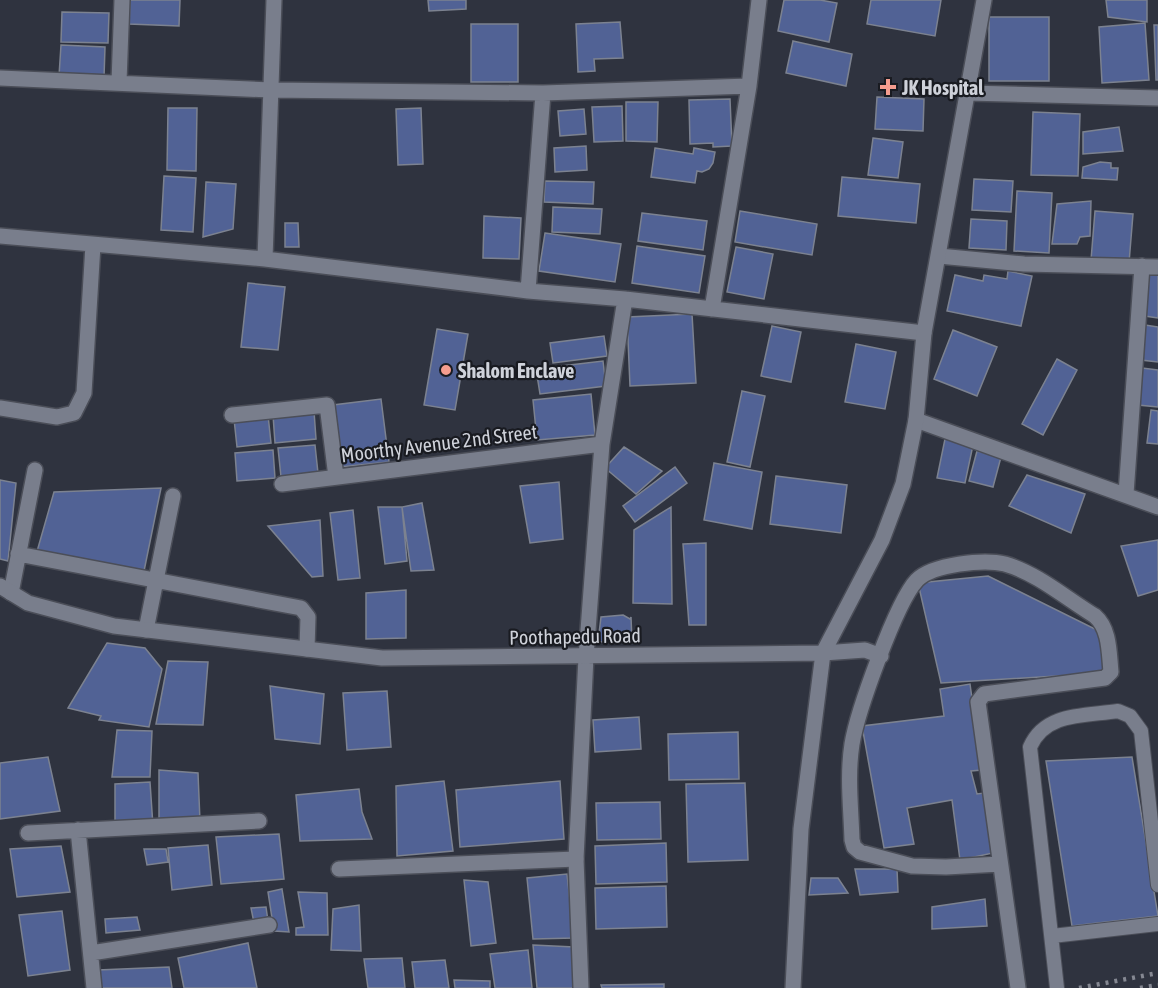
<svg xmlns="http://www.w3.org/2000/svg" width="1158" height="988" viewBox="0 0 1158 988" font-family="'Asap Condensed',sans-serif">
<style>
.building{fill:#516295;stroke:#7c8290;stroke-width:1.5}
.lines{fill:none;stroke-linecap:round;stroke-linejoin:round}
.service-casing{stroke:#4b4e58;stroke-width:16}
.minor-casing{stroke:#4b4e58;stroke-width:18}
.tertiary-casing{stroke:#4b4e58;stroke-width:18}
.service{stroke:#797e8c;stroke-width:14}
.minor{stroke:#797e8c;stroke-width:15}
.tertiary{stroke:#797e8c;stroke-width:15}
.rail{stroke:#858892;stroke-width:4.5;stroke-dasharray:3 6;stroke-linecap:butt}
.poi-dot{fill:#f59d8f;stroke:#191b21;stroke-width:2}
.labels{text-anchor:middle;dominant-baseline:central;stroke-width:4.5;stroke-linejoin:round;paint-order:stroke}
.poi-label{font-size:20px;font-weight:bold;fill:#cfd2da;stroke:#191b21;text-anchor:start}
.street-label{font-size:20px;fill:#cfd2da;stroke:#191b21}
</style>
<rect width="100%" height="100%" fill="#2f333f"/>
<path class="building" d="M130 0H180L179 26 129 24Z
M428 0H466V9L429 11Z
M784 0H820L837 3 829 42 778 31Z
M871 0H941L935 36 867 24Z
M1106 0H1147V22L1108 17Z
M62 12 109 13 108 43 61 42Z
M989 17H1049V81H989Z
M620 22 623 58 594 59 595 71 578 72 576 24Z
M1145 23 1149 80 1102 83 1099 27Z
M471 24H518V82H471Z
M1154 25H1158V80H1156Z
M793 41 852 54 846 86 786 73Z
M61 45 105 47 104 78 59 76Z
M877 97 924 99 923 131 875 129Z
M730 99 732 146 713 147V143L690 144 689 100Z
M626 102H658L657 142 626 141Z
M622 106 623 141 594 142 592 107Z
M168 108H197L196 171 167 170Z
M421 108 423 164 398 165 396 109Z
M584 109 586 134 560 136 558 111Z
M1033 112 1080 114 1078 176 1031 175Z
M1119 127 1123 151 1083 154V132Z
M873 138 903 142 898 178 868 175Z
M586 146 587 170 555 172 554 148Z
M655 148 693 154 694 148 715 152 713 163 709 169 702 172 697 171 695 183 651 177Z
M1100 162 1111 163V168H1118L1117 180 1082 178 1083 167Z
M164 176 196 178 193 232 161 230Z
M842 177 920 184 916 223 838 216Z
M974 179 1013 181 1011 212 972 210Z
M545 181 594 182 593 204 544 202Z
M206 182 236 184 233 229 203 237Z
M1017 191 1052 193 1049 253 1014 251Z
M1091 201 1090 236 1080 237 1077 244H1052L1057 204Z
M553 207 602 209 600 234 552 232Z
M740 211 817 224 812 255 735 242Z
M1095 211 1133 214 1129 263 1091 260Z
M642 213 707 221 703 250 638 241Z
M484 216 521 218 519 259 483 258Z
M971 219 1007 221 1006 250 969 248Z
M285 223H298L299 247H285Z
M545 233 621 244 615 282 539 271Z
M637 246 705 256 699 293 632 283Z
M736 247 773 254 764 299 727 292Z
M1008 271 1032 276 1021 326 947 311 955 275 983 281 984 275 1007 279Z
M1150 271H1158V318L1145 316Z
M248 283 285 287 278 350 241 347Z
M692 314 696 383 630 386 627 317Z
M1145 325 1158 327V362L1141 360Z
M772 326 801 332 791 382 761 376Z
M437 329 468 334 455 410 424 405Z
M953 330 997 347 977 396 934 379Z
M604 336 607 356 553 363 550 343Z
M856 344 896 352 885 409 845 402Z
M1057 359 1077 370 1043 435 1022 424Z
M603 361 606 386 540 394 536 369Z
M1142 368 1158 370V407L1138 405Z
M742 391 765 396 750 467 727 462Z
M591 394 595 435 537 440 533 400Z
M381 399 389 462 340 467 333 405Z
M1151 410 1158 411V444L1147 443Z
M314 411 316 439 275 443 273 415Z
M268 415 271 443 237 447 234 419Z
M945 439 973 445 965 483 937 478Z
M315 445 318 473 281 477 278 448Z
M624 447 662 471 636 494 605 468Z
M273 450 275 478 237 481 235 453Z
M977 451 1001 457 993 487 969 481Z
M714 463 762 472 752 529 704 520Z
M675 467 687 483 635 522 623 506Z
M1027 475 1085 494 1071 533 1009 506Z
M776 476 847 485 841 533 770 524Z
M0 480 16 483 8 561 0 559Z
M559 482 563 539 530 543 520 486Z
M161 488 143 576 36 555 54 492Z
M422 503 434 570 411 571 402 507Z
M378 507H402L407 561 385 564Z
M671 507 672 604 633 603 634 530Z
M353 510 360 578 338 580 330 513Z
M320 520 323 576 312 577 268 526Z
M1158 540V590L1138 596 1121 546Z
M706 543V625H689L683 544Z
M988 576 1099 631 1106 673 941 683 918 583Z
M406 590V638L366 639V593Z
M623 615 630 619 631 617 632 641 598 642 601 617Z
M107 643 145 648 162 669 149 727 99 720 101 716 68 708Z
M168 661 208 662 203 725 156 724Z
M970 684 982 770 971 771 977 794 984 793 993 853 960 860 952 800 907 808 914 844 884 848 862 726 944 716 940 689Z
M270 686 324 694 320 744 275 739Z
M387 691 391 747 347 750 343 693Z
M639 717 641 749 595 752 593 720Z
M117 730 152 731 150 777H112Z
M738 732 739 779 669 780 668 734Z
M48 757 60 811 0 819V763Z
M1132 757 1158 916 1072 926 1046 761Z
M159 770 198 773 200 821 159 824Z
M444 781 453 851 397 856 396 786Z
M560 781 564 839 460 847 456 790Z
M150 782 153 826 115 825V784Z
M745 783 748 860 688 862 686 784Z
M359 789 362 812 372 839 300 841 296 795Z
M660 802 661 839 597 840 596 803Z
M279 834 284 879 221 884 216 837Z
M666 843 667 882 596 884 595 846Z
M208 845 212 885 172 890 168 848Z
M61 846 70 892 17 897 10 849Z
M144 849H166L168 862 147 865Z
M855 869H897L898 892 860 895Z
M567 874 574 938 533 939 527 878Z
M811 878H838L848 893 809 895Z
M464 880 488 882 496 943 471 946Z
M666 886 667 927 596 929 595 888Z
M282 889 289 932 274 931 268 892Z
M298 892 327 893 328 935H296V928L304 927Z
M985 899 987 926 932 929V907Z
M359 905 361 951 331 950 333 909Z
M266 907 268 921 254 923 251 908Z
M62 911 70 970 28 976 19 915Z
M137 917 140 930 106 933 105 919Z
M248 943 257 988H184L178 958Z
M533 945 574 947 577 988H537Z
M528 950 532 988H495L490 954Z
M402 958 405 988H368L364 959Z
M445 960 449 988H415L412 962Z
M169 967 172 988H100L98 970Z
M454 980 490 981V988H455Z
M664 984V988H602L601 985Z"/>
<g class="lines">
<g class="service-casing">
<path id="service" d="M1052 936 1158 924
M1057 988 1030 747C1045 712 1085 716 1118 711L1130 716 1141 731 1158 885"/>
</g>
<g class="minor-casing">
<path id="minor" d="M0 78 270 90 543 93 749 86
M119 82 122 0
M967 93 1158 98
M0 236 265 259 528 291 625 299 924 333
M939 256 1024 264 1158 267
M265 259 274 0
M528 291 543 93
M712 309 749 86 759 0
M0 408 57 417 74 413 84 393 93 245
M232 415 327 405 336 477
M916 420 1158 507
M282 484 602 444
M1126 494 1142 266
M18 554 301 608 308 617 307 649
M11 593 35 470
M146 630 173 496
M823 653 865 650 881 656
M586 657 602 444 625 299
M78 830 94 988
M28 833 259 821
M1000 864 946 867 912 866 860 852 854 847 852 840C851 808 847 776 852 744 857 713 896 602 917 580 933 564 984 559 1005 564 1037 573 1067 599 1095 616 1110 629 1109 653 1111 672L1105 678 984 694 978 702 1018 988
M339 869 576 859
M91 953 269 925"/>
</g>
<g class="tertiary-casing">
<path id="tertiary" d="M0 586 28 603 114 626 382 658 823 653
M581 988 576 859 586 657
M793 988 801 829 823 653 882 540 903 484 916 420 924 333 984 0"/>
</g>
<use href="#service" class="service"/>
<use href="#minor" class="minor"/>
<use href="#tertiary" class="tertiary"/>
<path class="rail" d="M1079 988 1158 973
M1140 988 1158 985"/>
</g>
<g class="poi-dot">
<path d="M885 78h6v6h6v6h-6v6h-6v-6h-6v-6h6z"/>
<circle cx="446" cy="370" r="6"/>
</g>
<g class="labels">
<g class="poi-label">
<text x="902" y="87">JK Hospital</text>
<text x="458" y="370">Shalom Enclave</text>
</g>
<g class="street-label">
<text transform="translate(439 443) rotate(-7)">Moorthy Avenue 2nd Street</text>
<text transform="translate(575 636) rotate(-1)">Poothapedu Road</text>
</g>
</g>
</svg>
